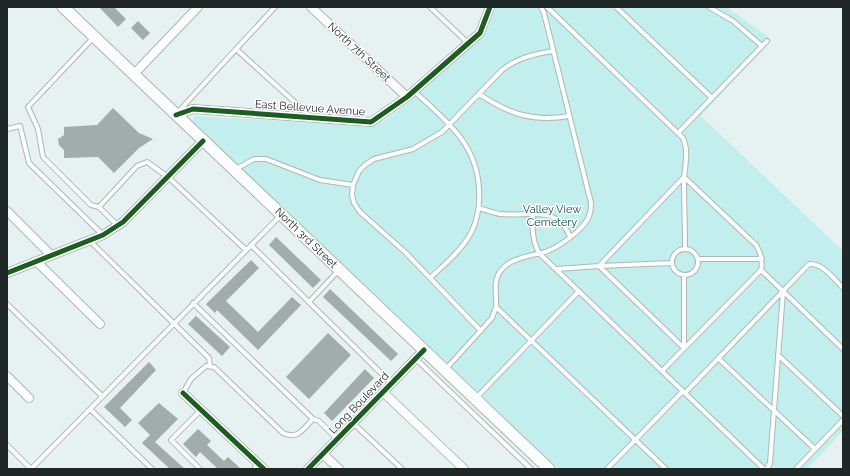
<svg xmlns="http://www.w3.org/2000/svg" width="850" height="476" viewBox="0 0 850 476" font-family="Raleway,sans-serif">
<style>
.green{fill:#c2efee}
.building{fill:#a2acab}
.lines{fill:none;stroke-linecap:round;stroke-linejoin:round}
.service-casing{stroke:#adb7b6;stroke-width:6}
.minor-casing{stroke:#adb7b6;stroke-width:10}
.secondary-casing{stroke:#adb7b6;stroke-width:13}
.service{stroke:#fbfdfd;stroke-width:4}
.minor{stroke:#fbfdfd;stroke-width:8}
.secondary{stroke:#fbfdfd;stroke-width:11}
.cycleway-casing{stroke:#fefefe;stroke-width:8}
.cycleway{stroke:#1b5e20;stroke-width:5}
.labels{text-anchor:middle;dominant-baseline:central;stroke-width:3;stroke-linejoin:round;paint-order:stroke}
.street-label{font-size:11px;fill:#1f2727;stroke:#fefefe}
.park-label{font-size:11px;fill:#114c4c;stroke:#fefefe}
</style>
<rect width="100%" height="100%" fill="#e5f2f1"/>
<path class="green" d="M495 7H727L764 34 771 40 701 116 843 251V431L807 469H559L193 123V118L196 116 362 126 374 125 387 118 411 101 480 39 489 24Z"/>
<path class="building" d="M99 7H114L126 19 118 27Z
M138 21 150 33 143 40 131 28Z
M113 108 139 133 153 139 139 148 114 173 98 157 64 158V150L59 145 58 139 64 135V127L97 125Z
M276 237 321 280 313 288 269 245Z
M251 260 259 268 226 301 258 332 292 297 301 305 258 350 217 310 215 313 206 304Z
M330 289 398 354 391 361 323 297Z
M196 316 230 347 222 356 188 324Z
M328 333 351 355 309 399 286 377Z
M149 362 156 370 120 408 132 420 125 427 104 407Z
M365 369 374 378 332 421 324 413Z
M159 403 178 419 155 442 185 469H170L142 443 150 435 138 423Z
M198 429 211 441 207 445 224 461 228 457 241 469H218L200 452 196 457 183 444Z"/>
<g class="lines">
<g class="service-casing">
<path id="service" d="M430 7 468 43
M547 7 683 138C689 151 685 165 684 179 684 202 685 225 685 248
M616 7 712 98
M709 7 733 21 762 46
M94 37 28 107 38 129 43 157 91 205 99 207
M236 49 310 116
M414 91C445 120 477 143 479 189 480 205 478 219 471 233 461 251 444 265 430 278
M479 94C509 114 533 122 569 116
M178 112 275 7
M7 129 20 126 29 163 103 235
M678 133 767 41
M236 169 254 159H266L320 180 353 185
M479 208C486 210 493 213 500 214 527 217 558 204 570 237
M533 213C532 227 532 240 539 253L764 469
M118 226 99 207 137 166 147 162 168 177 246 250
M90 241 209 358 210 366
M251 245 391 383
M672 262a13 13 0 1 1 26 0a13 13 0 1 1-26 0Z
M698 259H762
M556 269 599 266 671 263
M684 275V348
M309 302 339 270
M193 303 313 419 319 421 337 439
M7 304 102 396
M496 307 666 469
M481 331 405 252 360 212 354 203 352 195 353 185 359 171 365 165 374 159 413 149 442 132 502 70C517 58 534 54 553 51
M684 348 599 266 684 177 756 245C761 253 763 260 761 270L843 349
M778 355 843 416
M416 359 531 469
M719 359 815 449
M445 370 492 318C493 315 495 310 496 307 497 295 493 284 499 273 508 258 530 256 545 252 559 247 587 228 590 213 591 210 591 206 591 203L544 13 541 7
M662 371 761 270
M183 393 191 379 206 366 214 367 283 433C298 440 303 429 313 419
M685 393 809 264C823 263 834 279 843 288
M476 398 579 291
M90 409 152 469
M353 423 402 469
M7 445 31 469
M31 469 281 215
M200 469 171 440 201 410
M254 469 259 464
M607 469 683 391
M767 469 770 463 783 292
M796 469 843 420"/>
</g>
<g class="minor-casing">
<path id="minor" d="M311 7 407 97
M134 74 198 7
M176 115 193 109 371 122 407 97 480 33 490 7
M7 211 51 255
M37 262 100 324
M7 273 103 235 123 222 203 141
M7 376 29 398
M383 392 464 469
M183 393 264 469
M323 454 339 469
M308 469 424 350"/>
</g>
<g class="secondary-casing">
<path id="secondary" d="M63 7 549 469"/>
</g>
<use href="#service" class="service"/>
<use href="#minor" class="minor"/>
<use href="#secondary" class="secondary"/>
<g class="cycleway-casing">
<path id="cycleway" d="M176 115 193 109 371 122 407 97 480 33 490 7
M7 273 103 235 123 222 203 141
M183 393 264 469
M308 469 424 350"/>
</g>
<use href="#cycleway" class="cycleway"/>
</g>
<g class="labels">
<g class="street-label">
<text transform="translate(359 52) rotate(43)">North 7th Street</text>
<text transform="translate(310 108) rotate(4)">East Bellevue Avenue</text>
<text transform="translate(306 238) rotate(44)">North 3rd Street</text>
<text transform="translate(359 403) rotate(-46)">Long Boulevard</text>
</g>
<g class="park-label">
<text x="552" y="209">Valley View<tspan x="552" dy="13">Cemetery</tspan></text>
</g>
</g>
<rect width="850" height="476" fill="none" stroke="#1f2727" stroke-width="16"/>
</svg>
